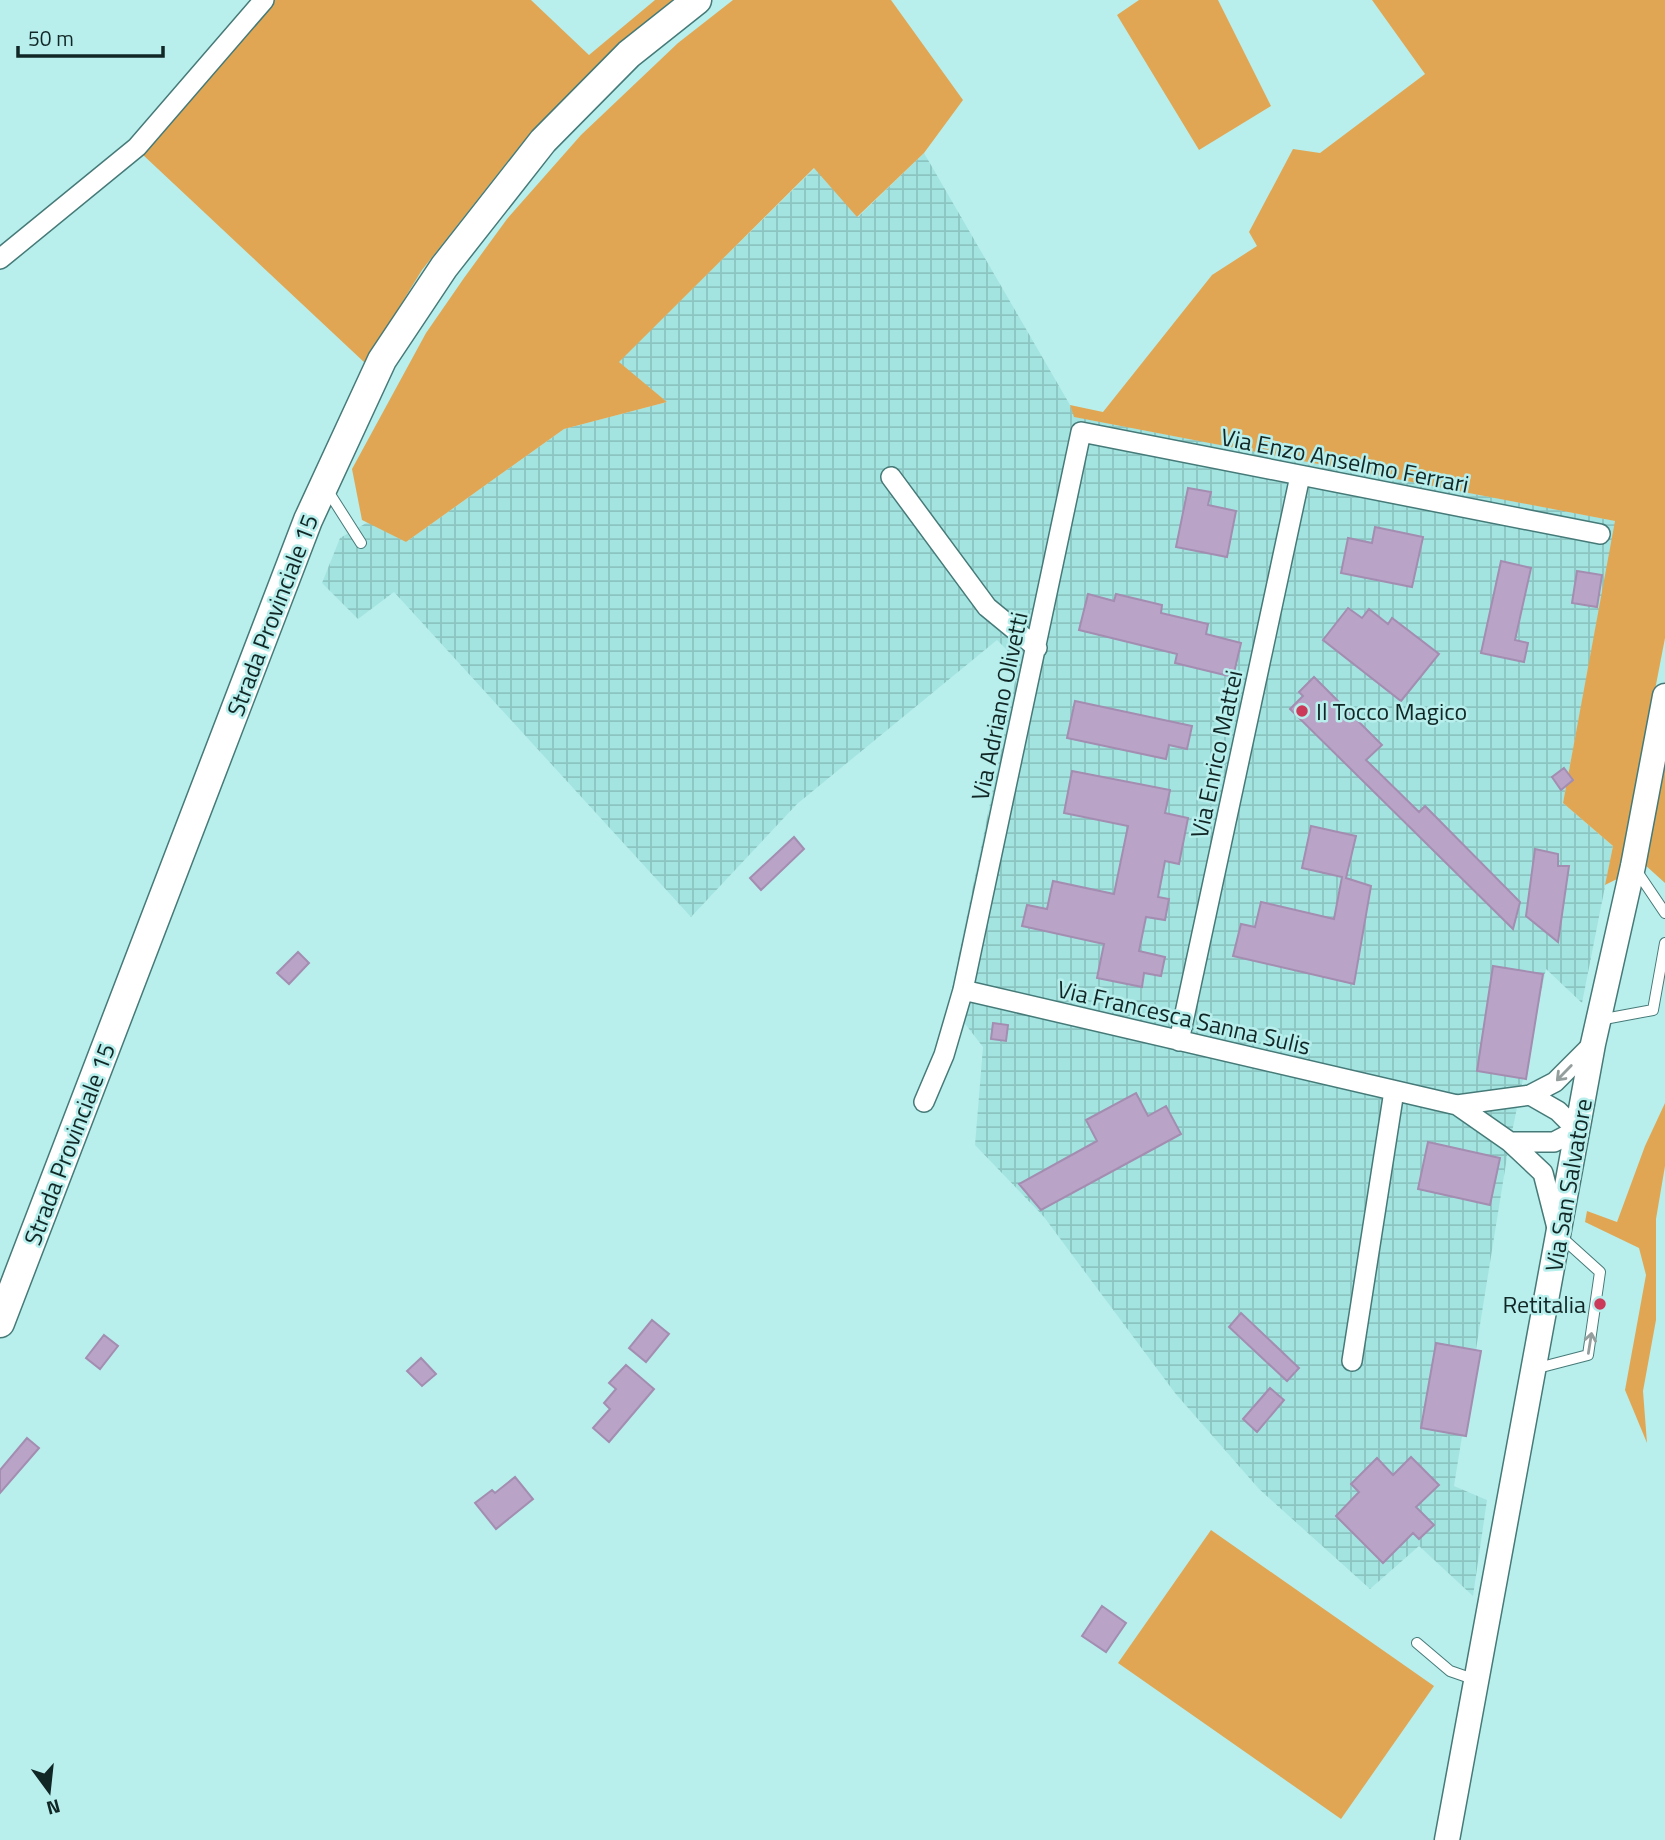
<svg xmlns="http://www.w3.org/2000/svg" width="1665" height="1840" viewBox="0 0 1665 1840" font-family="'Titillium Web',sans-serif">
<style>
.industrial{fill:url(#industrial-grid)}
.grass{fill:#e1a654}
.building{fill:#b9a3c7;stroke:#a38db0;stroke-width:2}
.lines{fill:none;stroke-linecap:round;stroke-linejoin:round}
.service-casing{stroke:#467a78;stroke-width:12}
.minor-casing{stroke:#467a78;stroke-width:22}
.tertiary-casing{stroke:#467a78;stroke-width:27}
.secondary-casing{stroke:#467a78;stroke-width:31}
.service{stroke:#fff;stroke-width:10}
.minor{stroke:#fff;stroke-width:19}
.tertiary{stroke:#fff;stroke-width:24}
.secondary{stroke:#fff;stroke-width:28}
.oneway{stroke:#949e9d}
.poi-dot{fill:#cb3b59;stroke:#b8efed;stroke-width:2.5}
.labels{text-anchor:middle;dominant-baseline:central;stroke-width:5;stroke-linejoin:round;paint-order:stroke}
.street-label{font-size:24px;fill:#112726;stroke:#b8efed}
.poi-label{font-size:24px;fill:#112726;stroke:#b8efed;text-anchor:start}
</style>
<defs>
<pattern id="industrial-grid" width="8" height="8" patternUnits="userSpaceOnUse" patternTransform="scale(1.75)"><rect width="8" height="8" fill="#a3e4e1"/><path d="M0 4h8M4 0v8" fill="none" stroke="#8bc4c1"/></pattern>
</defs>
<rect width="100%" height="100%" fill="#b8efed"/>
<path class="industrial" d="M924 153 1070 405 1075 417 1616 521 1563 803 1613 846 1582 1003 1546 969 1508 1151 1454 1486 1487 1500 1473 1596 1419 1546 1370 1589 1259 1489 1175 1393 1044 1217 975 1145 983 1047 949 1003 1019 662 997 640 797 804 691 917 394 592 358 619 322 583 340 538 368 522 406 542 564 429 667 402 618 362 815 168 858 217Z"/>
<path class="grass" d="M275 0H531L589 55 655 0H678L585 79 522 143 422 270 365 363 142 154Z
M733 0H891L963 100 924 153 857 217 814 168 619 362 667 402 564 429 406 542 362 520 352 469 426 333 464 278 507 219 581 135 678 43Z
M1139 0H1218L1271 106 1199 150 1117 15Z
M1372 0H1665V638L1623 856 1617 879 1605 885 1613 846 1563 803 1615 521 1074 417 1070 405 1103 412 1212 275 1257 246 1249 232 1293 149 1320 153 1425 74Z
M1665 761V883L1644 864Z
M1665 1103V1166L1656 1219V1320L1643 1391 1647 1443 1625 1390 1646 1275 1639 1248 1585 1222 1587 1211 1617 1222 1645 1146Z
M1211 1530 1434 1686 1341 1819 1118 1663Z"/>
<path class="building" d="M1188 488 1211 492 1208 505 1236 511 1227 557 1176 547Z
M1375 527 1423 537 1412 587 1341 573 1348 538 1372 543Z
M1501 561 1531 568 1515 640 1528 643 1524 662 1481 653Z
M1577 571 1602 575 1597 607 1572 603Z
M1088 594 1114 601 1116 594 1162 605 1161 613 1208 624 1206 634 1241 643 1233 677 1175 663 1177 654 1079 630Z
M1348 608 1362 618 1369 609 1388 624 1392 618 1439 654 1401 701 1323 640Z
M1314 677 1382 745 1366 760 1419 812 1425 806 1520 902 1513 929 1290 709 1303 696 1299 692Z
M1075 701 1192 726 1187 749 1169 745 1166 759 1067 738Z
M1564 768 1573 780 1561 790 1552 777Z
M1072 771 1170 790 1165 813 1188 818 1179 864 1165 861 1158 897 1169 899 1165 920 1146 917 1139 951 1165 957 1161 976 1144 973 1142 987 1097 978 1104 944 1022 926 1027 905 1047 909 1053 881 1114 894 1128 826 1064 813Z
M1311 826 1356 836 1346 878 1371 886 1354 984 1233 956 1241 924 1255 927 1261 902 1334 919 1342 877 1302 868Z
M794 837 804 849 761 890 750 878Z
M1535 849 1558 854V866H1569L1558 942 1526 916Z
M298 952 309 963 289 984 277 973Z
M1493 966 1543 974 1526 1079 1477 1071Z
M993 1023 1008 1025 1006 1041 991 1039Z
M1136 1093 1148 1116 1166 1106 1181 1134 1041 1210 1019 1184 1097 1141 1086 1120Z
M1428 1142 1500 1158 1490 1205 1418 1189Z
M1241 1313 1299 1368 1287 1381 1229 1327Z
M652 1320 669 1334 646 1362 629 1348Z
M104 1335 118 1346 100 1369 86 1358Z
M1436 1343 1481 1351 1466 1436 1421 1428Z
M421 1358 436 1374 422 1386 407 1371Z
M626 1365 654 1389 609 1442 593 1428 610 1409 604 1403 616 1389 609 1383Z
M1270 1388 1284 1400 1257 1432 1243 1419Z
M27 1438 39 1448 0 1493V1470Z
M1411 1457 1439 1485 1416 1507 1434 1525 1419 1539 1413 1533 1383 1563 1336 1516 1359 1492 1351 1484 1377 1458 1393 1475Z
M515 1477 533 1499 496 1529 475 1503 492 1490 495 1493Z
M1102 1606 1126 1623 1106 1652 1082 1636Z"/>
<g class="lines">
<g class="service-casing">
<path id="service" d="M326 488 361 543
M1636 870 1665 913
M1599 1020 1653 1010 1665 943
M1534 1369 1588 1355 1600 1272 1559 1235
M1417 1643 1450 1671 1476 1680"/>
</g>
<g class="minor-casing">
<path id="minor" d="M0 259 137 147 264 0
M891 477 987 607 1037 648
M963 990 1457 1105 1530 1095 1555 1082 1593 1044
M1179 1041 1300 476
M924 1102 944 1055 963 990 1081 432 1600 534
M1457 1105 1510 1142 1543 1173 1557 1228
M1510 1142H1554L1577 1130 1558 1111 1530 1095
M1352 1361 1394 1091"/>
</g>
<g class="tertiary-casing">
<path id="tertiary" d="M1447 1840 1593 1044 1633 866 1665 696"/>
</g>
<g class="secondary-casing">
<path id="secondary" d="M0 1323 308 520 382 360 444 267 543 141 629 54 697 0"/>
</g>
<use href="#service" class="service"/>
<use href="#minor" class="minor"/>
<use href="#tertiary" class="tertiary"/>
<use href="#secondary" class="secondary"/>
</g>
<defs><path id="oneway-shaft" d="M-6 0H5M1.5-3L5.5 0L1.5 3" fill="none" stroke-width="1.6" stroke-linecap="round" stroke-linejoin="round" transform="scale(1.75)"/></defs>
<g class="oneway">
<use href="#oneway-shaft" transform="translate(1564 1073) rotate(134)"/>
<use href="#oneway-shaft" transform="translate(1590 1343) rotate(-81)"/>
</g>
<g class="poi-dot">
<circle cx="1302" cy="711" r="7"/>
<circle cx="1600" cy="1304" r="7"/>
</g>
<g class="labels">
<g class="street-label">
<text transform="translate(1345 460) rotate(11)">Via Enzo Anselmo Ferrari</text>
<text transform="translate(272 615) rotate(-69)">Strada Provinciale 15</text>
<text transform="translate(999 706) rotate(-78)">Via Adriano Olivetti</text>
<text transform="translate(1216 754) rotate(-78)">Via Enrico Mattei</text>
<text transform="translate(1184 1017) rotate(13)">Via Francesca Sanna Sulis</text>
<text transform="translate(69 1144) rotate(-69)">Strada Provinciale 15</text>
<text transform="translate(1568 1185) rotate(-80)">Via San Salvatore</text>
</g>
<g class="poi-label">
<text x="1316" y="711">Il Tocco Magico</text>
<text x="1586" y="1304" text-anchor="end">Retitalia</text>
</g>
</g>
<g transform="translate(49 1791) rotate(165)" stroke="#b8efed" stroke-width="5" paint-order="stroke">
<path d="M0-5L12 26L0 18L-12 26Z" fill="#112726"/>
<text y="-10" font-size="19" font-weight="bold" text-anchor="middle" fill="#112726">N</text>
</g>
<path d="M18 46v10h145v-10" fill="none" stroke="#112726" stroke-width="3.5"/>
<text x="28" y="46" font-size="21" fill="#112726" stroke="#b8efed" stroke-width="5" paint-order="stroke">50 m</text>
</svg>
